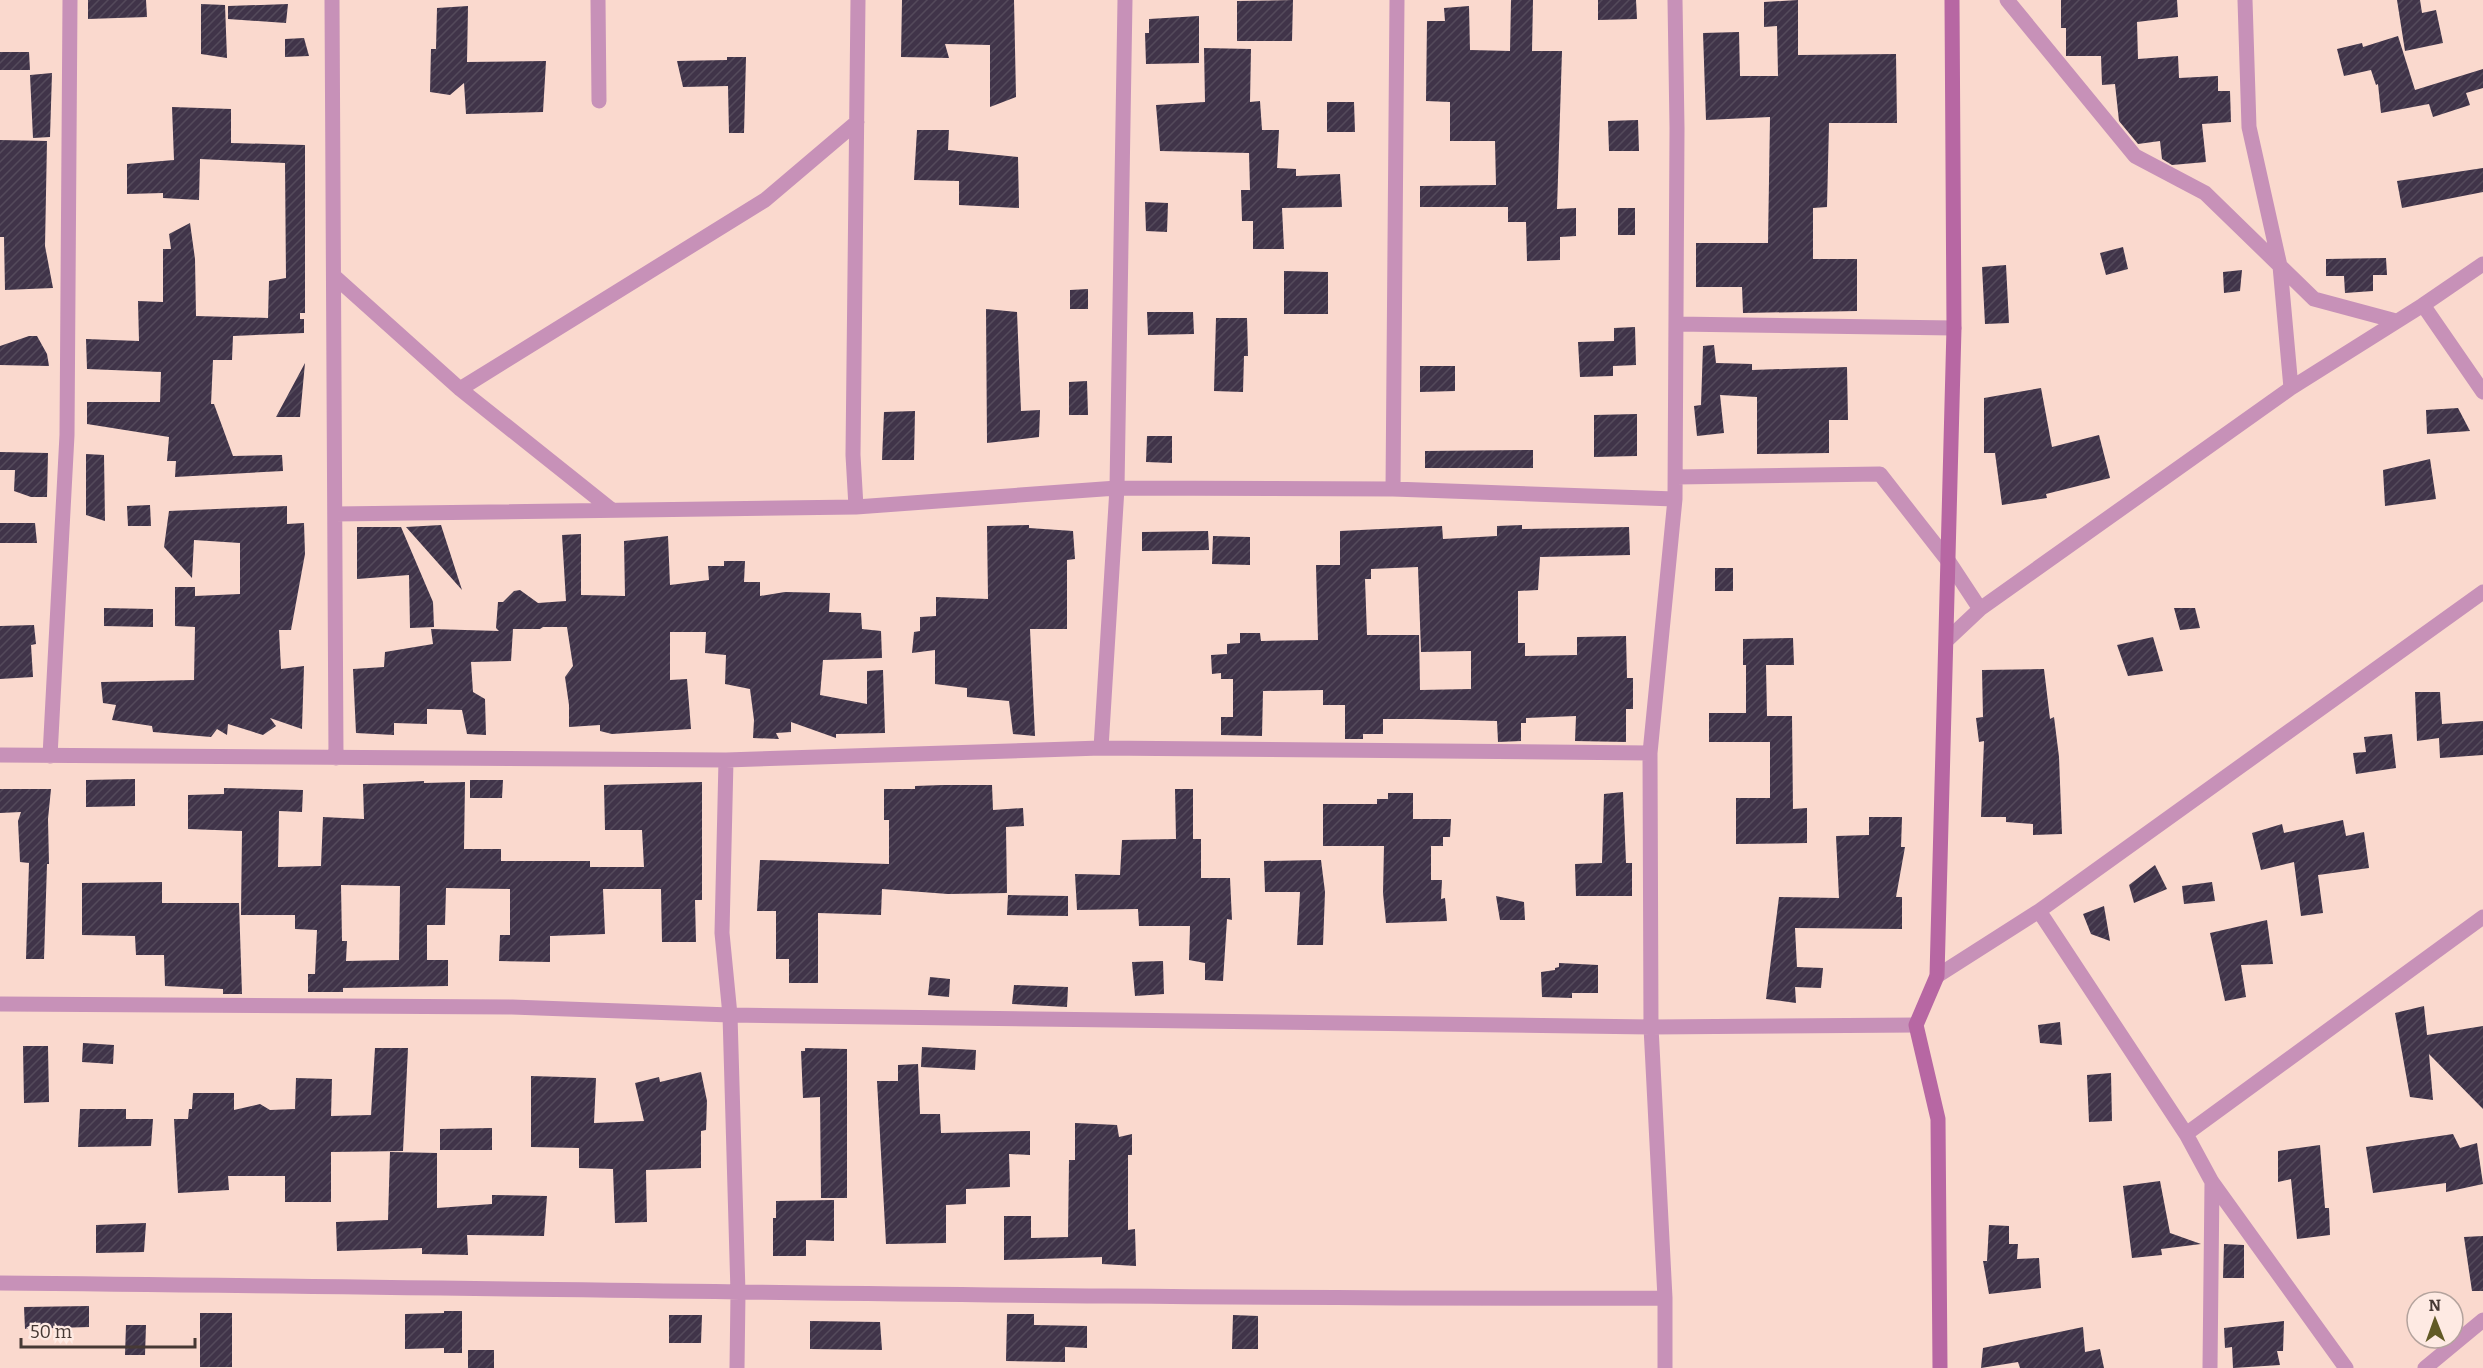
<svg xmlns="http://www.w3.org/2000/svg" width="2483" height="1368" viewBox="0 0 2483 1368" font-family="Bitter,serif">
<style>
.building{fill:url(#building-hatch);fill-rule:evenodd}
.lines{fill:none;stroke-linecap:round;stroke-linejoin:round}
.street{stroke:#c791b8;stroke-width:15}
.secondary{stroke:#b767a3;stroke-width:15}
</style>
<defs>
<pattern id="building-hatch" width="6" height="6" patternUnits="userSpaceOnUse" patternTransform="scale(1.5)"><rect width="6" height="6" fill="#403449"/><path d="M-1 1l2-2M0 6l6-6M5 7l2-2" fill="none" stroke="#544a5b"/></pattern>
</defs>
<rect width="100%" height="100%" fill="#fad9ce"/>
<path class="building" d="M88 0H146L147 17 88 19Z
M902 0H1014L1016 97 990 107V45L945 44 949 58 901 57Z
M1293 0 1292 41H1237V1Z
M1511 0H1533L1532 51H1562L1557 209 1576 208V236L1560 237V260L1527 261 1526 222H1508V207H1420V186L1496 185 1495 141H1450V102L1426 101 1427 21H1445L1444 8 1469 6 1470 50 1510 51Z
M1598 0H1636L1637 19 1598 20Z
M1798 0V55L1896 54 1897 123H1829L1827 207 1813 208V259H1857V311L1743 313 1742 287H1696V243H1768L1770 117 1706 120 1703 33 1739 32 1740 76H1778L1777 26 1764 27V2Z
M2061 0H2177L2178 17 2137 22 2138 59 2178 56 2179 78 2218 76V91H2230L2231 122 2202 124 2206 162 2172 165 2162 159 2160 141 2138 144 2119 121 2115 84 2102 85 2101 56H2066V28H2061Z
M2397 0H2420L2422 13 2436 10 2443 43 2405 51Z
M201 4 225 5 227 58 201 54Z
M288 4 286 23 228 19V6Z
M468 6 467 62 546 61 543 112 466 114 464 83 450 95 430 92 431 49H436L437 8Z
M1199 16V63L1146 64 1145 33H1149V19Z
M2398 36 2415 90 2483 69V88L2466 93 2470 105 2433 117 2429 104 2381 113 2378 84 2376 85 2371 70 2344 76 2337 49 2362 43 2363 47Z
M304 38 309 56 285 57V39Z
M1204 48 1251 49 1250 102 1260 101 1262 130H1279L1277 168 1296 169V176L1340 174 1342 207 1282 208 1284 249H1253V221H1242L1241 190H1250L1249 153 1160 151 1156 105 1205 102Z
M0 52H29L30 70H0Z
M727 57H746L744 133H729L728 86 683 87 677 61 727 60Z
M52 73 50 137 33 138 30 75Z
M1327 102H1354L1355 132H1327Z
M172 107 231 109V143L305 145V313H300V319H304V333L233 336 232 360H213L211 404H214L233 456 282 455 283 471 175 477 176 461H167L169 437 87 424V402H160L161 372 87 369 86 339 139 341 138 301 163 302V249H171L169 234 190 223 195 259 196 316 268 318 269 281 286 278 285 163 200 159 199 200 163 198V193L127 194V164L174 160Z
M1638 120 1639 151H1609L1608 121Z
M917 130H949L948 150 1018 157 1019 208 959 205V181L914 180Z
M0 140 47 141 45 246 53 288 5 290 4 237H0Z
M2483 168V192L2402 208 2397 181Z
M1145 202 1168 203 1167 232 1146 231Z
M1618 208H1635V235H1618Z
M2123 247 2128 269 2106 275 2100 253Z
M2386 258 2387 275H2373V291L2345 293 2344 276H2326V259Z
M2006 265 2009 323 1985 324 1982 267Z
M2242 270 2240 291 2224 293 2223 272Z
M1284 271 1328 272V314H1284Z
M1088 289V309H1070V290Z
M986 309 1017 312 1021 411 1040 410 1039 437 987 443Z
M1147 312H1193L1194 334 1148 335Z
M1216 318H1247L1248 356H1244L1243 392 1214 391Z
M1635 327 1636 365 1613 366V376L1580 377 1578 342 1614 341V328Z
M29 336H37L47 354 49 366 0 365V346Z
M1714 345 1716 363 1752 364V370L1847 367 1848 420H1829V453L1757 454V397L1720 395 1724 433 1697 436 1694 406 1701 405 1703 346Z
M305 363 300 417H276Z
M1420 366H1455V391L1420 392Z
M1087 381 1088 415H1069V382Z
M2041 388 2052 447 2099 435 2110 478 2046 494 2047 498 2002 505 1995 453H1984V398Z
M2458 408 2470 431 2427 434 2426 410Z
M915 411 914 460H882L884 412Z
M1637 414V456L1594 457V415Z
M1147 436H1172V463L1146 462Z
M1533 450V468H1425V451Z
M0 452 48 453 47 497H31L14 491 15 470H0Z
M86 454 104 455 105 521 86 515Z
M2430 459 2436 499 2385 506 2383 470Z
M150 505 151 526H128L127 506Z
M287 506V524L304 523 305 554 291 630H279L281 669 304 666 302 729 270 718 276 726 263 735 228 724 227 735 217 729 211 737 153 732 152 726 112 720 116 705 103 703 101 682 194 680 195 627 175 626V587H195V596L240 594V543L194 540 192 578 164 547 169 511Z
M0 523H35L37 543H0Z
M441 525 462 590 406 527Z
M1029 525V528L1073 531 1075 559 1067 560V629H1030L1035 736 1013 734 1009 701 967 697V688L935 684V650L912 653 914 632 920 631V617L936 616V597L988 599 987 526Z
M1522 525V529L1629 527 1630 555 1540 557 1538 590 1518 591V643H1525V656L1577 655V637L1626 636 1627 678H1633V709H1626V742L1575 741 1576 716 1526 718V723H1521V741L1498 742 1497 721 1421 719H1383V734H1363V739H1345V705H1323V690L1263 691 1262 736 1221 735V717H1233V679H1221V673L1212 674 1211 655 1227 654V644L1240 643V633H1260L1261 641 1318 640 1316 565H1340V531L1442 526 1443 539 1497 536V526ZM1418 567 1421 652 1471 651V689L1420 690 1419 635H1367L1365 579H1371V569Z
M357 527H401L433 602 434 627 410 628 409 575 357 579Z
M1208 531 1209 550 1142 551V532Z
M581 534V595L625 596 624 541 668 536 670 585 709 580 708 566H724V561H745L744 582H760V596L785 592 830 593 829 612 861 613 862 629 881 631 882 658 823 660 820 695 867 704V671L883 670 885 733 836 734V738L791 722V732L776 733 779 739 753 738 754 720 750 689 725 684 726 655 705 653 706 632H670V680L687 679 691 729 612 734 600 731V725L569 727V705L565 677 573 666 567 627H543L540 629H513L511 661 471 662 473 692 485 699 486 735 467 734 462 710 427 709V724L394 723V735L356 733 353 669 384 667 385 652 433 644 431 629 499 631 496 628 498 602H503L514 591 520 590 538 603 566 601 562 535Z
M1213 536 1250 537V565L1212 564Z
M1715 568H1733V591H1715Z
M104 608 153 609V627L104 626Z
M2174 608H2195L2200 628 2180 630Z
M34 625 36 644 31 645 33 677 0 679V626Z
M2153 637 2163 671 2128 676 2117 645Z
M1793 638 1794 665H1766L1767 716H1792L1793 809 1807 808V843L1736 844V798H1770V742H1709V713H1746V665H1743V639Z
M2044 669 2050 719 2054 717 2059 757 2062 834 2033 835V824L2006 822V817H1981L1984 741 1979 742 1976 718 1983 717 1982 670Z
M2415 692H2440L2442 724 2483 721V755L2440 758 2439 738 2417 741Z
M2392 734 2396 768 2356 774 2353 753 2366 752 2364 737Z
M135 779V806L86 807V780Z
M470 780H503L502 798H470Z
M424 781V783L465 782 464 849H501V861H590V867H644L642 830H605L604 785 702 782V900H695L696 942H662L661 889H603L605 934 550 936V962L499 961 500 935H510V889L446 888 445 925H427V960H448V986L343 988V992H308V974H315L317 930 295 929V915H241L242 831 188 829V795L224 794V788L303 790 302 812 279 811 278 867 321 866 323 817 364 819 363 784ZM341 885 400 886 399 960 346 961 347 941H342Z
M943 785H992L993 810 1023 808 1024 826 1006 827 1007 893 948 894 882 889 881 915 818 913V983H789V959H776V911H757L760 860 889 864V820H884V789H915V786Z
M0 789H51L48 819 49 864H47L44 959H26L29 863 20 862 18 821 21 812 0 813Z
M1175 789H1193V839H1201V878H1230L1232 920 1227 919 1223 981 1205 980V963L1189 960 1190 926H1139L1138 909 1077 910 1075 874 1120 875 1122 840 1176 839Z
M1623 792 1626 863H1632V896H1576L1575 864 1602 863 1604 794Z
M1388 793H1413V819H1451L1450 837H1443V846H1431V880H1442L1441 899 1445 898 1447 921 1386 923 1383 893 1384 846H1323V804H1377V799H1388Z
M1869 817H1902L1901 847H1905L1896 897H1902V929L1795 928 1797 967 1823 968 1821 988 1795 987 1796 1003 1766 999 1779 897 1839 898 1836 836 1869 835Z
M2343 820 2346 836 2364 832 2369 868 2318 875 2323 913 2301 916 2294 862 2261 870 2252 833 2282 824 2284 833Z
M1321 860 1325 892 1323 945H1297L1300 892H1265L1264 861Z
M2155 865 2167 889 2134 903 2129 885Z
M162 882V903H239L242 994H223V989L165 986 164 955H136L135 936 82 935V883Z
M2212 882 2215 901 2184 904 2182 886Z
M1008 895 1068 896V916L1007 915Z
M1496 896 1524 902 1525 920H1500Z
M2104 906 2110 941 2091 934 2083 914Z
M2267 920 2273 964 2241 965 2246 997 2225 1001 2210 933Z
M1163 961 1164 994 1135 996 1132 962Z
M1559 963 1598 965V993H1572V998L1542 997 1541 972 1555 970V968L1559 967Z
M930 977 950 979 949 997 928 995Z
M1014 985 1068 987 1067 1007 1012 1004Z
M2424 1006 2427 1035 2483 1026V1109L2429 1054 2433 1100 2410 1097 2395 1013Z
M2060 1022 2062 1045 2040 1043 2038 1025Z
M83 1043 114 1045 113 1064 82 1062Z
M23 1046H48L49 1102 24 1103Z
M922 1047 976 1050 975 1070 921 1067Z
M375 1048H408L403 1151 331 1152V1202H285V1176H228L229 1190 178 1193 174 1119H188L189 1109H192L193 1093H234V1110L260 1104 270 1110 295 1109 296 1078 332 1079 331 1116 371 1115Z
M805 1048 847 1049V1198H821L820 1097 803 1098 801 1051H805Z
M918 1064 920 1114H940L941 1133 1030 1131V1155L1009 1154 1010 1187 966 1189V1204L946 1205V1243L886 1244 877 1081H898V1065Z
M701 1072 707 1101 706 1130 701 1131V1168L646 1170 647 1222 615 1223 613 1169 579 1168V1148L531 1147V1076L596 1078 594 1123 644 1121 635 1083 659 1077 660 1082Z
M2111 1073 2112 1121 2089 1122 2087 1075Z
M80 1109H126V1119H153L151 1146 78 1147Z
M1075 1123 1117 1125 1119 1137 1132 1134V1155H1128V1230L1135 1229 1136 1266 1102 1264V1257L1004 1260V1216H1031V1238L1068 1237 1069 1160H1075Z
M492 1128V1150H440V1129Z
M2453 1134 2460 1148 2477 1143 2483 1184 2446 1192V1183L2373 1193 2366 1147Z
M2320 1145 2325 1208H2329L2330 1235 2297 1239 2291 1179 2278 1182V1151Z
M390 1152 437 1153V1208L492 1204V1195L547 1196 544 1236 467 1235 468 1255 422 1254V1248L337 1251 336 1222 388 1220Z
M2160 1181 2170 1233 2201 1244 2161 1249 2162 1255 2132 1258 2123 1186Z
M834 1200V1241L806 1240V1256H773V1218H776V1201Z
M146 1223 144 1252 96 1253V1225Z
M1989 1225 2009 1226V1244H2018L2017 1259 2039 1258 2041 1288 1989 1294 1983 1261H1987Z
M2483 1236V1291H2472L2464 1237Z
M2224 1244 2244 1245V1278H2223Z
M89 1306V1327L25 1329 24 1307Z
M444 1311H462V1353H444V1348L405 1349V1314L444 1313Z
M200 1313H232V1367H200Z
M1007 1314H1034V1325L1087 1326V1348L1065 1347V1362L1006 1361Z
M669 1315H702L701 1343H669Z
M1233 1315 1258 1316V1349H1232Z
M810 1321 880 1322 882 1350 810 1349Z
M2284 1321 2283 1351H2277L2280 1365 2233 1368 2232 1347 2225 1348 2224 1328Z
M126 1325H146L145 1355H125Z
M2083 1327 2085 1352 2100 1349 2104 1368H2020L2018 1362 1981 1368 1983 1348Z
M468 1350H494V1368H468Z"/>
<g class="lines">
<path class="street" d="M332 0 336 758
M598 0 599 101
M2007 0 2135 156 2205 193 2314 299 2396 321
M2245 0 2249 127 2280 266 2291 388
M334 276 460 389 612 510
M2423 305 2483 392
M1676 324 1954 328
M460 389 765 200 857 122
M1676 477 1880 474 1949 562 1980 609
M1393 489 1397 0
M856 507 853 455 858 0
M335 514 856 507 1117 488 1393 489 1675 499
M1947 640 1980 609 2291 388 2423 305 2483 264
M1101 748 1117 488 1125 0
M0 755 726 760 1101 748 1650 753
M50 756 67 435 70 0
M726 760 722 933 730 1015 738 1293 737 1368
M2039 911 2186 1134 2212 1182 2346 1368
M1937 976 2039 911 2483 592
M0 1004 512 1007 730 1015 1651 1027 1916 1025
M2186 1134 2483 917
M0 1283C555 1288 1110 1300 1665 1298
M1665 1368V1298L1651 1027 1650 753 1675 499 1677 128 1675 0
M2210 1368 2212 1182
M2425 1368 2483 1320"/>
<path class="secondary" d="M1940 1368 1938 1119 1916 1025 1937 976 1954 328 1952 0"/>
</g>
<g transform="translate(2435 1320) rotate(359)"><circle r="28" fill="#feeae3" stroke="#b4a39d" stroke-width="1.5"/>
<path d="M0-4.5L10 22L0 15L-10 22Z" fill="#625a26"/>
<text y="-9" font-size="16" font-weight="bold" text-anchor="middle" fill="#463934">N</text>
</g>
<path d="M21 1338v9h174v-9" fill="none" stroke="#463934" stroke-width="3"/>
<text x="30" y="1338" font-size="18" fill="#463934" stroke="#feeae3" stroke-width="4.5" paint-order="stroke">50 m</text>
</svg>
